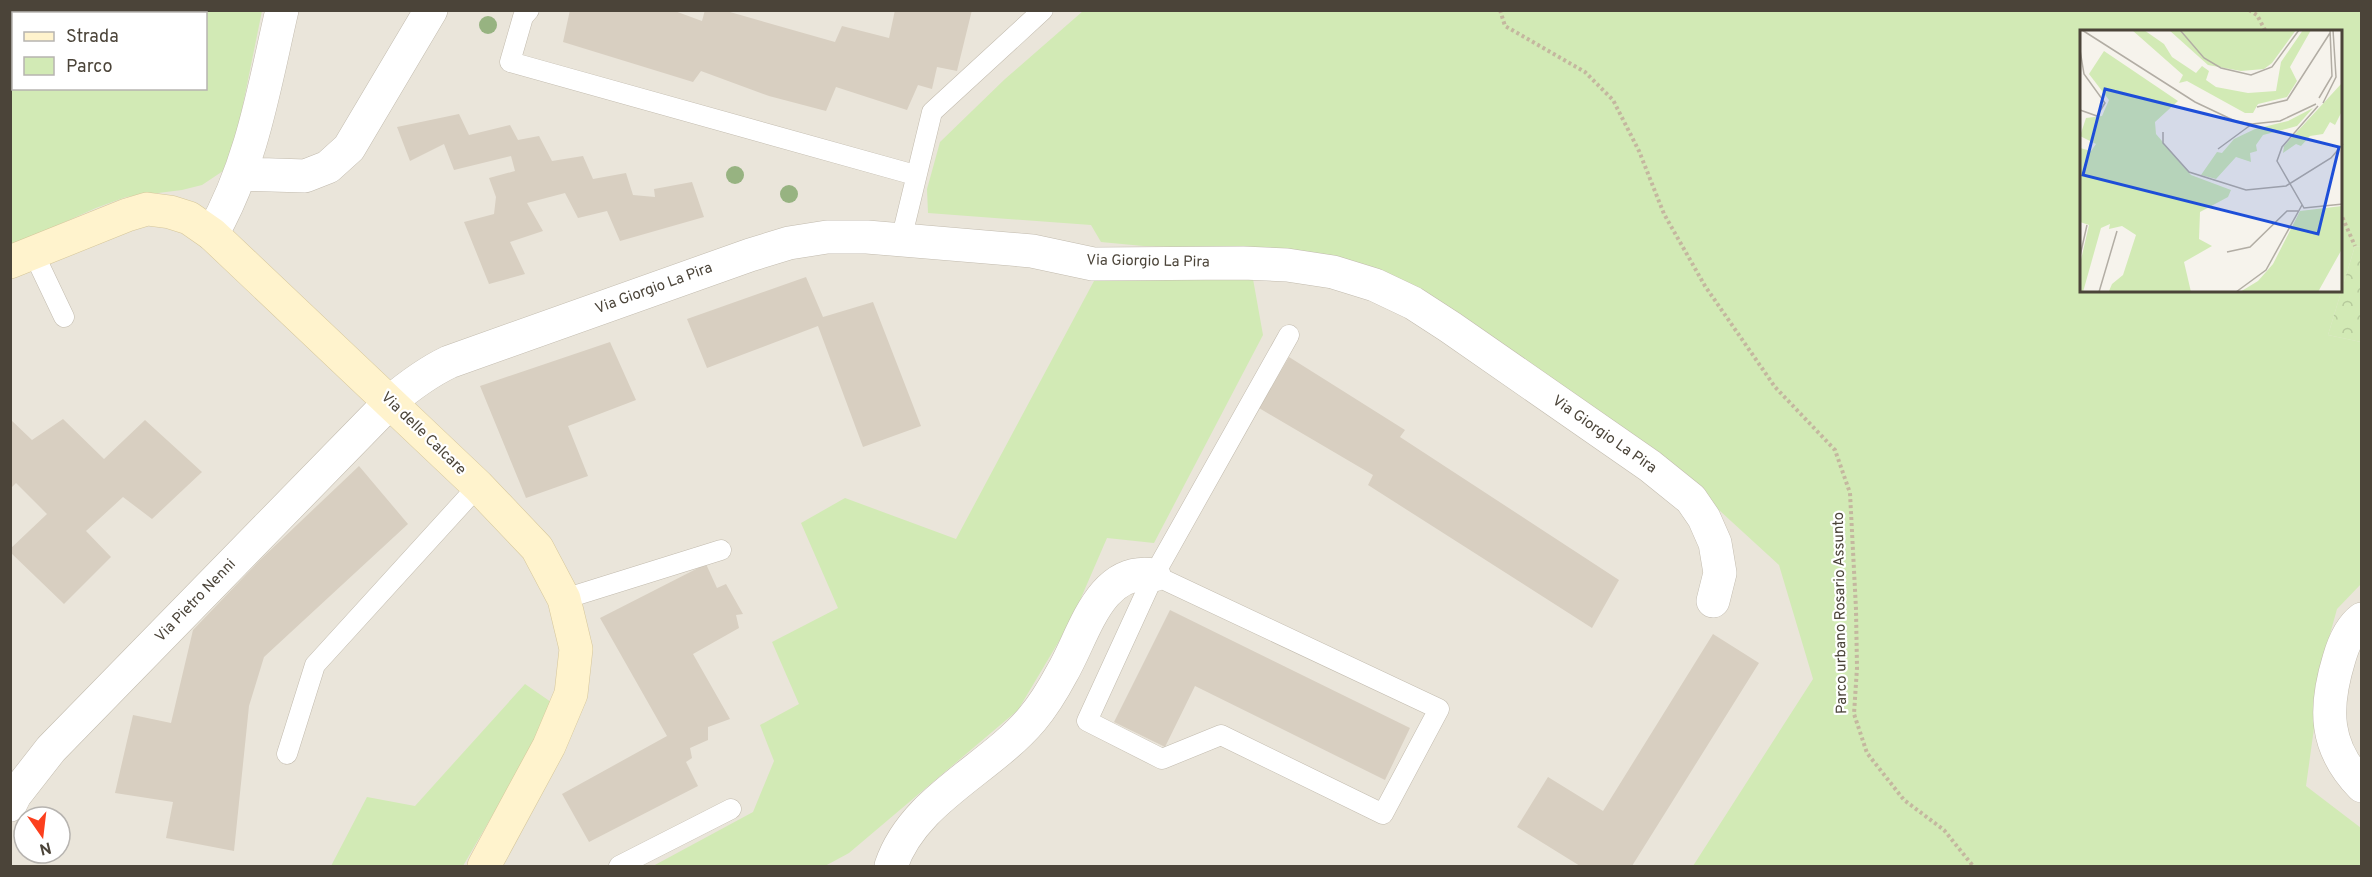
<svg xmlns="http://www.w3.org/2000/svg" width="2372" height="877" viewBox="0 0 2372 877" font-family="Overpass,sans-serif">
<style>
.residential{fill:#eae5da;fill-rule:evenodd}
.green{fill:#d2eab5;fill-rule:evenodd}
.forest{fill:url(#forest-crowns)}
.building{fill:#d8cfc1}
.lines{fill:none;stroke-linecap:round;stroke-linejoin:round}
.service-casing{stroke:#c2bbae;stroke-width:21}
.minor-casing{stroke:#c2bbae;stroke-width:34}
.secondary-casing{stroke:#d6c79b;stroke-width:34}
.path{stroke:#c4b79f;stroke-width:4;stroke-dasharray:3 3;stroke-linecap:butt}
.service{stroke:#fff;stroke-width:20}
.minor{stroke:#fff;stroke-width:33}
.secondary{stroke:#fff3cd;stroke-width:33}
.tree{fill:#97b381}
.labels{text-anchor:middle;dominant-baseline:central;stroke-width:4.5;stroke-linejoin:round;paint-order:stroke}
.street-label{font-size:15px;fill:#4b4439;stroke:#fff}
.inset-road{fill:none;stroke:#b2ada4;stroke-width:1.5}
.view{fill:#1d4ed8;fill-opacity:0.15;stroke:#1d4ed8;stroke-width:3}
.inset-edge{fill:none;stroke:#4b4439;stroke-width:3}
</style>
<defs>
<pattern id="forest-crowns" width="20" height="18" patternUnits="userSpaceOnUse" patternTransform="scale(1.5)"><rect width="20" height="18" fill="#d2eab5"/><path d="M2 6a3 3 0 1 1 6 0M12 15a3 3 0 1 1 6 0" fill="none" stroke="#b6ca9c"/></pattern>
</defs>
<rect width="100%" height="100%" fill="#f6f3ec"/>
<path class="residential" d="M11 11H2361V866H11ZM14 14H206V88H14ZM2081 32H2340V291H2081ZM24 817H60V853H24Z"/>
<path class="green" d="M10 11H262L238 129 223 171 202 185 182 190 126 197 96 208 11 246ZM14 14H206V88H14Z
M1083 11H2361V247L2355 246 2328 335 2361 342V584L2337 609 2324 656 2306 786 2361 828V866H1693L1813 679 1779 565 1708 500 1448 313 1280 250 1143 246 1101 242 1091 225 928 213 927 189 940 142 1005 79ZM2081 32H2340V291H2081Z
M1253 279 1263 335 1154 543 1107 538 1071 621 1018 710 849 853 825 866H653L753 812 774 761 760 725 799 704 772 642 838 608 801 523 845 498 956 539 1094 281Z
M525 684 551 702 528 754 463 866H331L367 797 415 806Z"/>
<path class="forest" d="M2355 246 2361 247V342L2328 335Z"/>
<path class="building" d="M570 10H672L702 21 705 10H723L835 42 842 26 889 38 895 10H972L957 71 937 67 932 89 918 85 907 110 836 87 826 111 769 96 701 71 693 82 563 42Z
M459 114 469 135 510 125 518 140 539 136 552 161 583 156 593 179 626 173 633 195 655 197 654 189 692 182 704 217 620 241 607 211 578 218 565 193 527 203 543 231 510 242 525 274 489 284 464 222 494 214 496 197 489 178 515 171 511 156 454 170 444 144 410 161 397 127Z
M806 277 823 317 873 302 921 426 863 447 818 326 707 368 687 319Z
M610 342 636 400 568 426 588 476 526 498 480 386Z
M1289 357 1405 430 1400 437 1619 580 1592 628 1368 485 1373 475 1259 408Z
M10 419 32 440 63 419 104 459 145 420 202 472 152 519 123 497 86 531 111 557 64 604 10 552V549L47 514 16 483 10 489Z
M359 466 408 524 264 657 249 706 234 851 166 838 173 802 115 793 133 715 171 723 193 630 260 560Z
M706 564 717 588 726 584 743 614 736 615 739 628 693 654 730 719 708 727V740L690 748 692 758 686 762 698 786 589 842 562 794 667 736 600 618Z
M1170 610 1410 728 1385 780 1195 686 1165 747 1114 722Z
M1713 634 1759 663 1632 866H1580L1517 827 1548 777 1603 811Z"/>
<g class="lines">
<g class="service-casing">
<path id="service" d="M529 10 523 17 510 62 915 175
M901 240 932 112 1043 10
M33 252 64 317
M1154 575 1439 709 1383 814 1221 735 1162 759 1087 721 1154 575 1289 335
M564 599 721 550
M287 754 315 665 478 486
M619 866 731 809"/>
</g>
<g class="minor-casing">
<path id="minor" d="M242 174 305 176 328 167 349 148 431 10
M212 234C252 164 264 88 282 10
M2362 619C2350 628 2343 645 2339 659 2324 708 2324 747 2362 786
M10 805 15 795 51 749 390 402C409 386 426 373 449 362L750 255 789 243 827 237H867L1032 251 1093 264 1243 263 1287 265 1333 272 1375 285 1413 303 1450 327 1650 466 1691 499 1704 518 1715 543 1720 573 1713 601
M891 866C913 800 989 770 1032 719 1043 706 1054 688 1062 673 1084 636 1099 566 1154 575"/>
</g>
<g class="secondary-casing">
<path id="secondary" d="M10 262 127 215 147 209 170 212 189 218 212 234 478 486 537 548 564 599 576 649 571 694 549 746 484 866"/>
</g>
<path class="path" d="M1500 10 1505 26 1585 72 1613 100 1639 151 1664 214 1705 286 1775 387 1835 450 1850 493 1856 609 1857 668 1854 714 1867 753 1904 800 1944 830 1973 866
M2249 10 2257 15 2266 32
M2340 212 2355 246"/>
<use href="#service" class="service"/>
<use href="#minor" class="minor"/>
<use href="#secondary" class="secondary"/>
</g>
<g class="tree">
<circle cx="488" cy="25" r="9"/>
<circle cx="735" cy="175" r="9"/>
<circle cx="789" cy="194" r="9"/>
</g>
<g class="labels">
<g class="street-label">
<text transform="translate(1148 262) rotate(1)">Via Giorgio La Pira</text>
<text transform="translate(654 289) rotate(-20)">Via Giorgio La Pira</text>
<text transform="translate(423 434) rotate(44)">Via delle Calcare</text>
<text transform="translate(1604 435) rotate(35)">Via Giorgio La Pira</text>
<text transform="translate(196 601) rotate(-46)">Via Pietro Nenni</text>
<text transform="translate(1841 613) rotate(-91)">Parco urbano Rosario Assunto</text>
</g>
</g>
<g transform="translate(2080 30)">
<rect width="262" height="262" fill="#f6f3ec"/>
<path d="M52 0H64L84 14 92 27 116 43 122 36 129 41 126 50 136 57 168 63 196 61 201 32 223 0H231L210 37 217 51 207 67 178 74 173 83H165L107 51 99 53 103 45ZM89 0H216L192 33 184 39 161 41 128 35ZM24 21 98 71 75 92 76 104 111 145 151 160 148 167 120 182 119 209 132 216 104 232 111 262H23L29 261 32 254 43 245 56 205 42 196 29 199 30 194 21 198 3 262H0V234L9 195 0 192V118L11 121 16 114 0 106 6 88 22 86 29 70 9 44ZM262 53V81L255 95 250 92 243 104 230 106 221 116 216 114 203 123 204 116ZM233 78 217 96 183 105 176 115 177 121 170 123 171 132 156 127 136 149 121 145 137 122 142 123 154 109 175 99 208 91ZM262 176V219L238 262H160L178 251 193 234 220 181Z" fill="#d2eab5"/>
<path class="inset-road" d="M2 0 115 72 155 91 172 94 200 91 236 74M100 0 124 28 141 38 171 45 192 37 219 0M0 20 4 44 25 73 17 86 0 80M239 68 252 46 250 0M243 73 256 47 253 0M238 76 202 117 197 131 224 178 263 174M177 77 207 70 250 3M83 102V113L109 142 166 160 206 156 251 128 263 114M138 119 172 94M147 222 170 217 207 181H218M0 226 7 195M19 262 37 201M156 262 186 240 222 175"/>
<path class="view" d="M25 59 259 117 238 204 3 145Z"/>
<rect width="262" height="262" class="inset-edge"/>
</g>
<rect width="2372" height="877" fill="none" stroke="#4b4439" stroke-width="24"/>
<rect x="12" y="12" width="195" height="78" fill="#ffffff" stroke="#b7b4b0" stroke-width="1.5"/>
<rect x="24" y="32" width="30" height="9" fill="#fff3cd" stroke="#b7b4b0" stroke-width="1.5"/>
<text x="66" y="42" font-size="18" fill="#4b4439">Strada</text>
<rect x="24" y="57" width="30" height="18" fill="#d2eab5" stroke="#b7b4b0" stroke-width="1.5"/>
<text x="66" y="72" font-size="18" fill="#4b4439">Parco</text>
<g transform="translate(42 835) rotate(166)"><circle r="28" fill="#ffffff" stroke="#b7b4b0" stroke-width="1.5"/>
<path d="M0-4.5L10 22L0 15L-10 22Z" fill="#fc3f1d"/>
<text y="-9" font-size="16" font-weight="bold" text-anchor="middle" fill="#4b4439">N</text>
</g>
</svg>
